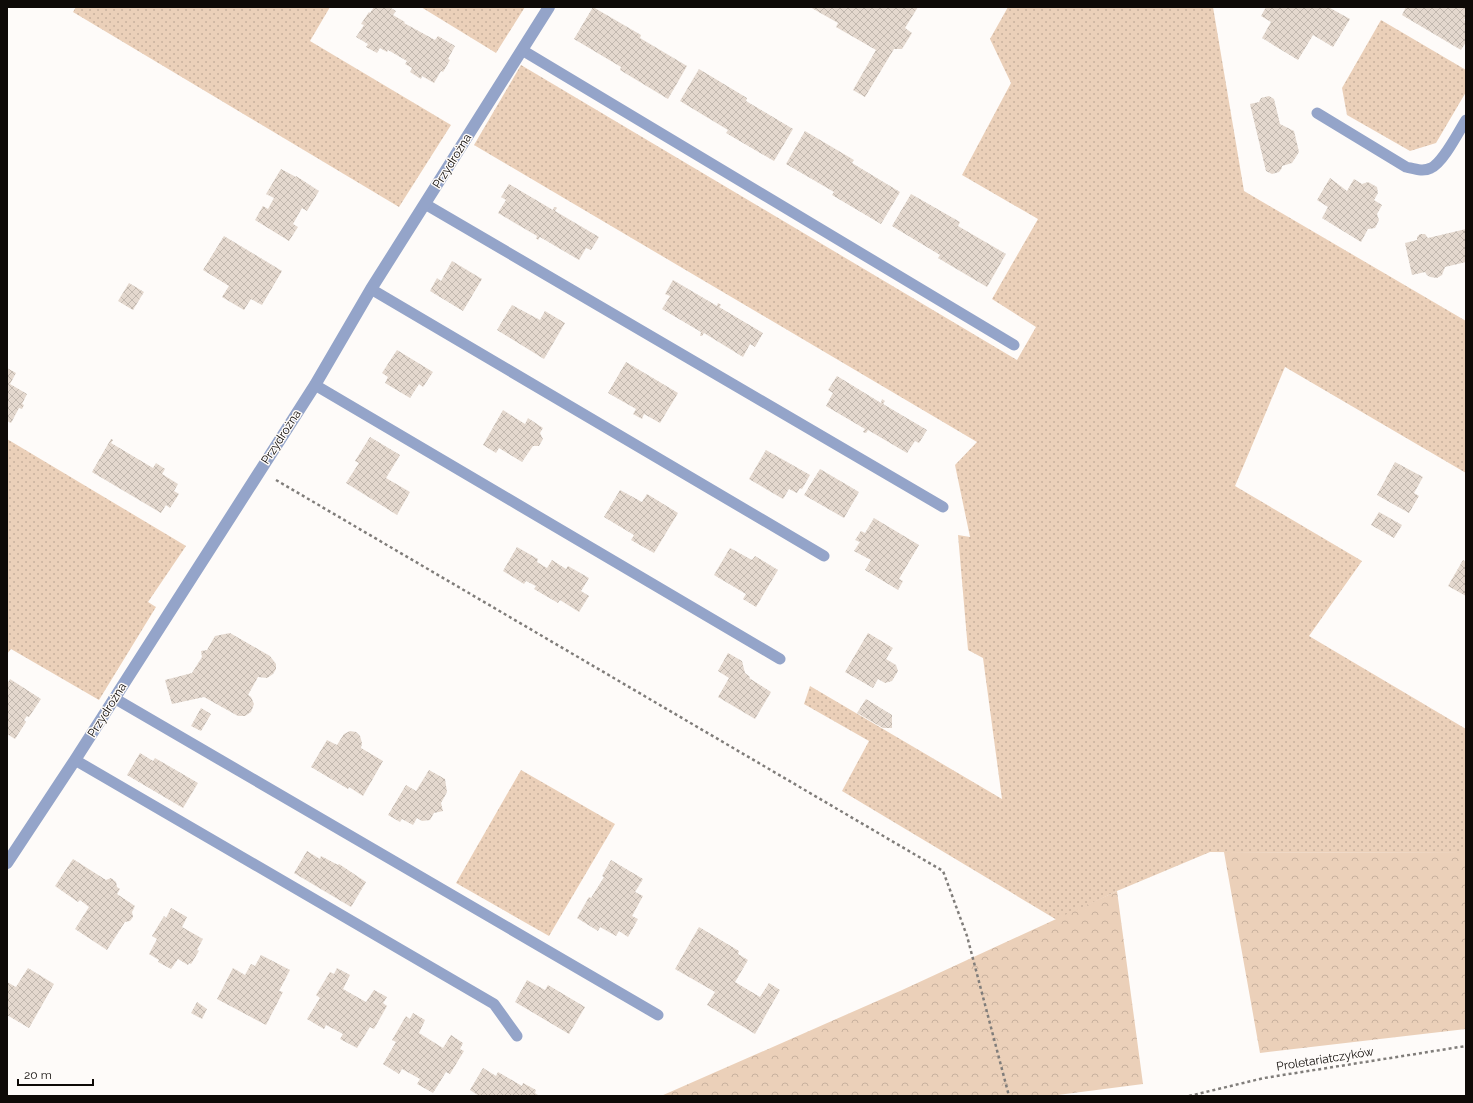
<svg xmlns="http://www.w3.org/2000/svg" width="1473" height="1103" viewBox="0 0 1473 1103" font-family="Raleway,sans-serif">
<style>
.grass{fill:url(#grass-dots)}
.forest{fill:url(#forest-crowns)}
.building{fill:url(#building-cross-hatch)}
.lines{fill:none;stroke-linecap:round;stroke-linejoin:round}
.path{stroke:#807d7a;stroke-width:2.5;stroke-dasharray:3 3;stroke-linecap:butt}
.lane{stroke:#94a4c9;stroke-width:11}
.street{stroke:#94a4c9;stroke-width:12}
.labels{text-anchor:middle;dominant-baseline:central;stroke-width:3;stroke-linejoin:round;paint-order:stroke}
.street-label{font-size:12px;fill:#0e0a07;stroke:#fefbf9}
</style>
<defs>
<pattern id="grass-dots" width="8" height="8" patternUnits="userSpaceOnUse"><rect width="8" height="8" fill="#ebd0b9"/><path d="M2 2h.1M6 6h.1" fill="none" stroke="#c8b19e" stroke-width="1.8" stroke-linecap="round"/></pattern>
<pattern id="forest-crowns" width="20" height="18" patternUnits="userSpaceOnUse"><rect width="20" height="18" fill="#ebd0b9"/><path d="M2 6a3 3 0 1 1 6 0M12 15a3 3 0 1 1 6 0" fill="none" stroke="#c8b19e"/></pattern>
<pattern id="building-cross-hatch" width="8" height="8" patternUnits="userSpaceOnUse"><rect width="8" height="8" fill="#e4d8ce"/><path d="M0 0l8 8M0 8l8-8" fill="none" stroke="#c2b8af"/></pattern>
</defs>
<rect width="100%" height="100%" fill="#fefbf9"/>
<path class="grass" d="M76 7H330L310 41 451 125 399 207 73 12Z
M421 7H525L496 53Z
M1008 7H1213L1244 191 1466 321V473L1285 367 1235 486 1362 561 1309 636 1466 729V853L1210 852 1117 891 1057 920 842 791 869 741 804 704 810 686 1002 799 983 658 968 650 958 535 970 537 955 465 977 442 474 145 521 65 1017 360 1036 327 992 299 1038 219 962 175 1011 83 990 39Z
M1381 20 1466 70V92L1436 143 1410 151 1347 115 1342 88Z
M7 439 186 546 148 602 156 607 99 700 11 649 7 654Z
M521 770 615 824 549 936 456 883Z"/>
<path class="forest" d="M1224 852 1466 853V1029L1260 1053Z
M1117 891 1143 1084 1050 1096H661L900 991Z"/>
<path class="building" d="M374 7H389L396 11 393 15 405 22 404 23 435 40 438 36 455 46 448 59 450 60 443 72 441 71 434 83 422 76 421 79 410 72 412 68 405 64 407 61 388 50 387 52 380 48 377 53 366 47 368 44 356 37 364 25 361 24 369 12 370 13Z
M593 7 641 35 640 38 687 66 668 99 620 70 621 67 574 39Z
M810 7H918L905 28 912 33 902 49H894L865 97 853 90 876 50 836 27 838 23Z
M1266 7H1330V8L1350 19 1333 47 1313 35 1298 60 1262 38 1271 22 1261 16Z
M1406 7H1466V17L1464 20 1466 21V42L1461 50 1402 15Z
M699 69 747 98 746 101 793 129 774 161 726 133 728 130 680 101Z
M1269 96 1274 99 1280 124 1294 131 1299 152 1292 163 1282 166V168L1279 172 1272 174 1266 171 1250 104 1259 102 1261 98Z
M805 131 854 160 852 163 900 192 881 224 832 195 834 192 786 164Z
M281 169 296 177V176L319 191 307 211 302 208 293 224 298 227 289 241 255 220 263 206 268 209 274 198 266 194Z
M1330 178 1347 191 1354 179 1362 184 1368 182 1377 187 1378 193 1374 200 1382 205 1377 214 1379 220 1375 228 1368 229 1361 242 1322 218 1328 207 1317 200Z
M509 184 553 210 554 207H556L557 208 555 211 599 237 591 250 586 248 579 260 540 237 538 240 537 239H536L537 236 498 213 506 200 501 197Z
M911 194 960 222 958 226 1006 254 987 287 938 258 940 255 892 226Z
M1466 229V262L1445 267 1442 275 1437 278 1430 277 1427 275 1425 272 1412 275 1405 243 1417 240V237L1420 234H1425L1428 238Z
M224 236 282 271 262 305 251 299 244 310 222 297 229 286 203 270Z
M452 261 482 279 463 311 430 291 437 278 441 281Z
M673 280 717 306 718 303 721 305 719 307 763 333 755 347 750 344 743 357 704 333 702 336H700L701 332 662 309 670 296 665 294Z
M129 283 144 292 133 310 118 301Z
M512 305 540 320 545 311 565 323 544 359 497 330Z
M397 350 433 372 423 387 419 384 410 398 385 383 388 377 382 373Z
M626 362 678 393 660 423 644 414 642 419 633 414 636 409 608 393Z
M7 368 16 373 10 384 27 394 22 404 24 405 22 409 19 408 11 423 7 421Z
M837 376 881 403 882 399 885 401 883 404 927 430 919 443 915 441 907 453 868 430 866 433 863 432 865 429 826 406 833 393 828 390Z
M503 410 525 424 528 418 543 428 540 433 543 439 539 446H533L522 462 499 448 496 453 483 445Z
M370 437 400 455 386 478 410 492 397 515 346 483 359 463 355 461Z
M111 439 113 440 111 443 153 468 156 463 165 469 162 474 178 484 174 491 179 494 170 508 166 505 161 513 92 472Z
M766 450 810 475 802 489 800 488 797 493 789 489 783 499 749 479Z
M1395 462 1423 477 1414 493 1419 496 1409 513 1377 495Z
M820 469 859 492 844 518 804 495Z
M620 490 642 502 647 494 678 513 654 553 631 540 634 535 604 517Z
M1379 512 1402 525 1394 538 1371 525Z
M874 518 919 545 899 579 903 581 898 590 865 570 871 560 854 551 860 542 855 540 861 531 865 533Z
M517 547 538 559 537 562 547 568 552 560 566 569 568 566 589 578 581 591 589 596 579 612 560 600 558 603 534 589 536 586 526 581 524 584 503 571Z
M730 548 752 560 755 556 778 570 756 607 743 599 746 594 714 575Z
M1463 560 1466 562V596L1448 586Z
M230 633 270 656 276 664V669L273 674 267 678 258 677 248 695 251 697 254 704 251 712 245 716H238L204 697 172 704 165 680 192 673 202 657 201 651 207 650 215 636Z
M868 633 893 648 886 659 896 665 898 671 892 681 885 683 878 679 873 688 845 672Z
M728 653 742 661 745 673 750 677 749 678 771 692 755 719 718 697 729 678 718 671Z
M10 679 41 699 29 717 27 716 24 720 26 722 15 739 7 734V684Z
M866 699 892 715V728H883L857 713Z
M201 708 211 714 201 731 191 726Z
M350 731 356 732 360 736 362 743 361 748 383 761 363 796 349 787 348 789 311 767 327 740 337 745 344 734Z
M140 753 153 761 155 758 198 783 183 808 127 775Z
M429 770 445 779 447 792 441 803 443 811 434 813 430 820 422 821 417 818 413 825 402 819 400 822 388 815 406 785 416 791Z
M307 851 320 859 321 856 338 865 339 864 366 882 351 907 294 873Z
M73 859 106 880 111 878 116 882 117 887 120 889 117 894 135 906 132 912 133 917 130 921 125 922 107 950 75 929 89 907 80 900 78 902 55 886Z
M611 860 643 879 635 892 643 896 632 916 638 919 628 937 619 931 616 936 600 927 598 931 577 918 589 897 591 898 604 877 602 876Z
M171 908 187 917 182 927 203 939 197 950 199 951 191 964 189 963 188 965 178 959 171 969 158 962 159 960 149 954 157 939 152 936 164 916 166 918Z
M699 927 739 951 738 954 748 960 735 982 760 997 769 983 780 990 755 1034 707 1005 715 992 675 969Z
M261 955 290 970 279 991 283 992 266 1025 217 999 233 968 245 975 251 964 255 966Z
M28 968 54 984 29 1028 7 1015V982L16 987Z
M337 968 350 975 343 989 366 1002 374 990 387 997 383 1003 387 1006 374 1029 370 1027 357 1048 340 1039 343 1034 326 1025 324 1029 307 1019 320 998 316 995 330 972 334 974Z
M527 980 545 990 548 985 585 1007 569 1034 515 1002Z
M197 1002 207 1009 202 1019 191 1013Z
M413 1013 425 1020 419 1033 443 1048 451 1035 463 1043 460 1049 464 1051 450 1074 446 1072 433 1093 417 1084 420 1079 402 1069 399 1074 383 1064 396 1042 392 1040 406 1016 410 1019Z
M483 1068 496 1076 498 1072 522 1086 523 1083 536 1090 535 1093 539 1096H479L470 1090Z"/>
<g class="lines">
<path class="path" d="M276 480 943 871 967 936 1009 1096
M1189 1096 1264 1078 1466 1046"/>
<path class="lane" d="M522 50 1014 345
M1317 113 1406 167C1415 169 1423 172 1431 168 1443 163 1459 131 1466 120
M425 204 943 507
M371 289 824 556
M315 385 780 659
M114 698 658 1015
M75 760 494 1004 517 1036"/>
<path class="street" d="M7 863 75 760 315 385 371 289 549 7"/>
</g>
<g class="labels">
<g class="street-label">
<text transform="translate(452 161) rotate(-58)">Przydrożna</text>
<text transform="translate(281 437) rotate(-57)">Przydrożna</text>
<text transform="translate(107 710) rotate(-58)">Przydrożna</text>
<text transform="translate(1325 1059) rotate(-9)">Proletariatczyków</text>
</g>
</g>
<rect width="1473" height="1103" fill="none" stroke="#0e0a07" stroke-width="16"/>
<path d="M18 1079v6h75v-6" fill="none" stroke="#0e0a07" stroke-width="2"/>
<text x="24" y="1079" font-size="12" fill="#0e0a07" stroke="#fefbf9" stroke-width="3" paint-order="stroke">20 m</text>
</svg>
